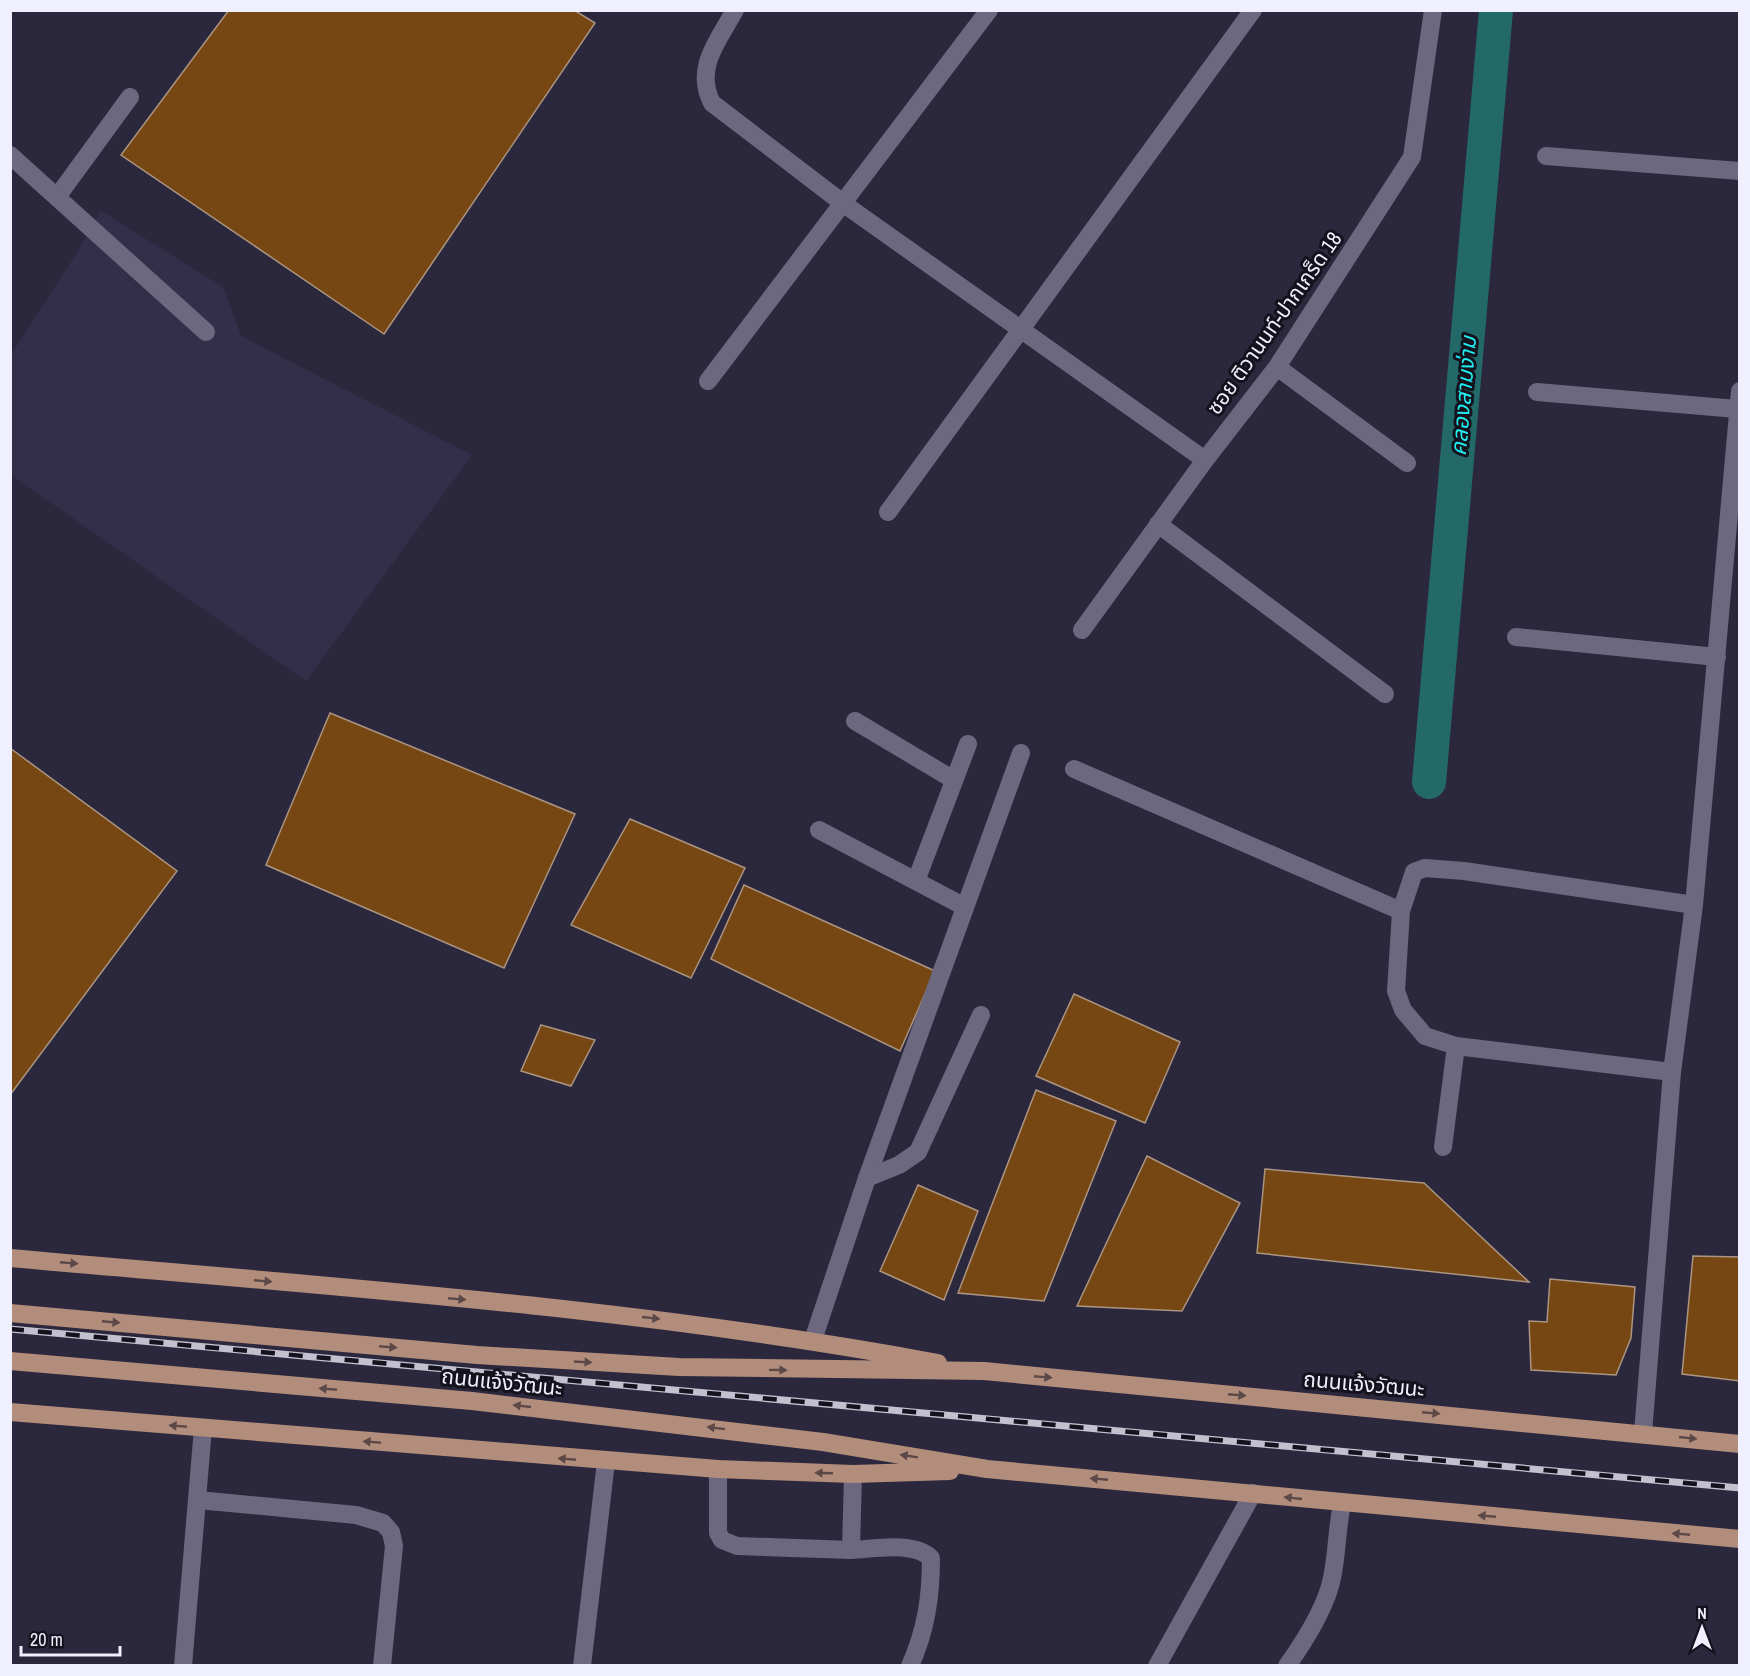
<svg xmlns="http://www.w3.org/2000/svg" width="1750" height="1676" viewBox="0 0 1750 1676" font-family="'Archivo Narrow','Noto Sans Thai',sans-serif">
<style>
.built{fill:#332f4a}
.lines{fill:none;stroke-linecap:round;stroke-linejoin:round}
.canal{stroke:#24696a;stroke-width:34}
.building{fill:#764713;stroke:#ab9582;stroke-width:1.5}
.lane{stroke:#6b6880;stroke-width:18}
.street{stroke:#6b6880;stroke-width:18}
.primary{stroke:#b38d7b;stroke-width:18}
.rail-casing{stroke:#c2c1d0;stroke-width:7}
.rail{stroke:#14121c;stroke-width:4.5;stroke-dasharray:14;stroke-linecap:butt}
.oneway{fill:#5c4947}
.labels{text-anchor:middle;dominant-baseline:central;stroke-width:6;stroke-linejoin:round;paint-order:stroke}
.street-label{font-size:21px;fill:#f0effd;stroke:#14121c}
.water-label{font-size:22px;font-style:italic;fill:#20edf0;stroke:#14121c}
</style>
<rect width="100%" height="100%" fill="#2b283d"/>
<path class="built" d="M101 211 223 287 241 336 472 455 306 681 11 475V355L76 254Z"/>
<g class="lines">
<path class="canal" d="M1429 782 1496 10"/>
</g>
<path class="building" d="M229 10H574L595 23 384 334 121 155Z
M330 713 575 814 504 968 266 865Z
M10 748 177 871 10 1095Z
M630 819 745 868 691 978 571 925Z
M744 885 935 971 900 1051 711 959Z
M1074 994 1180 1042 1145 1123 1036 1076Z
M541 1025 595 1040 571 1086 521 1071Z
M1036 1090 1116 1121 1044 1301 958 1293Z
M1147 1156 1240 1203 1182 1311 1077 1306Z
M1265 1169 1424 1183 1529 1282 1257 1253Z
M918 1185 978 1211 944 1300 880 1271Z
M1693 1256 1740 1257V1381L1682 1374Z
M1550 1279 1635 1287 1631 1338 1616 1375 1531 1370 1529 1321 1547 1322Z"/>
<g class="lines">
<path class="lane" d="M57 197 130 97
M855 721 954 780
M819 830 965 907
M916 881 968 744
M867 1178 1021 753
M718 1469V1533L722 1540 737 1546 851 1550
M853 1474 851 1550C874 1549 913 1541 931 1558 931 1597 926 1630 910 1666
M198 1500 356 1515 383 1523 391 1532 394 1546 382 1666
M183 1666 203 1428
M1287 1666C1304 1642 1326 1608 1332 1578 1337 1554 1337 1529 1342 1503"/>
<path class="street" d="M735 10C718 41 694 68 712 103L844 204 1205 460
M10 155 206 332
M1546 156 1740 171
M1277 367 1407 463
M708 381 989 10
M1537 392 1737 409
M888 512 1253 10
M1158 524 1385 694
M1082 630 1205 460 1277 367 1412 157 1433 10
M1516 637 1717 657
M1074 769 1401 911 1396 991 1403 1010 1425 1036 1456 1046 1672 1072
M1401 911 1414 872 1425 868 1464 871 1694 905
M1443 1147 1456 1046
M813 1340 867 1178 899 1165 918 1152 981 1015
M1643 1433 1672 1072 1694 905 1740 391
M582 1666 606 1462
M1157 1666 1253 1493"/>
<path class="primary" d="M10 1258C320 1286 632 1306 938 1363
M10 1313 477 1355 679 1367 984 1371 1740 1444
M10 1361 472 1401 823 1442 987 1469 1740 1539
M10 1412 718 1469 853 1474 950 1471"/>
<g class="rail-casing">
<path id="rail" d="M10 1329 1740 1488"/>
</g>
<use href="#rail" class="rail"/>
</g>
<defs><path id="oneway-solid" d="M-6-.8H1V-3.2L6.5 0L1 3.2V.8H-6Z" transform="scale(1.5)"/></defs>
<g class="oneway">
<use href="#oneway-solid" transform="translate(69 1263) rotate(5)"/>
<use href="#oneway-solid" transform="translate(263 1281) rotate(5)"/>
<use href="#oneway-solid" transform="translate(457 1299) rotate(5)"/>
<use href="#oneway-solid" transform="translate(651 1318) rotate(6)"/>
<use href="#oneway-solid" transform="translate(111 1322) rotate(5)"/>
<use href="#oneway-solid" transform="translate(388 1347) rotate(5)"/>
<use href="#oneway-solid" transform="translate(583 1362) rotate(3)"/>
<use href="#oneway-solid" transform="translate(778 1370) rotate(1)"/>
<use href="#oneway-solid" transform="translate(1043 1377) rotate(5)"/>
<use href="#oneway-solid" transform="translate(328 1389) rotate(-175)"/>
<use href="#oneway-solid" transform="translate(1237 1395) rotate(5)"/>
<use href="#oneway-solid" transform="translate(522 1406) rotate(-174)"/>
<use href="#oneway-solid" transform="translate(1431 1413) rotate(5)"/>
<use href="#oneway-solid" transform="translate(178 1426) rotate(-175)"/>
<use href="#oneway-solid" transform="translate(716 1428) rotate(-173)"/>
<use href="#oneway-solid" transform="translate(1688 1438) rotate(6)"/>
<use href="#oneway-solid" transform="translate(372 1442) rotate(-175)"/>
<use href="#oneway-solid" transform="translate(909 1456) rotate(-171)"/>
<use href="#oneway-solid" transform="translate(567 1459) rotate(-175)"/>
<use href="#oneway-solid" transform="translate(824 1473) rotate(-178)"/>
<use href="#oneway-solid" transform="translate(1099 1479) rotate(-175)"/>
<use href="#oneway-solid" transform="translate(1293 1498) rotate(-174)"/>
<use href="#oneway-solid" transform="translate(1487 1516) rotate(-175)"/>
<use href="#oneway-solid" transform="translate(1681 1534) rotate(-175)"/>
</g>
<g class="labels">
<g class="street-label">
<text transform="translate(1274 323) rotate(-55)">ซอย ติวานนท์-ปากเกร็ด 18</text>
<text transform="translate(502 1382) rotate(6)">ถนนแจ้งวัฒนะ</text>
<text transform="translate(1364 1384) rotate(5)">ถนนแจ้งวัฒนะ</text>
</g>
<g class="water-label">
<text transform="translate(1463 396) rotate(-85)">คลองสามง่าม</text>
</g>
</g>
<rect width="1750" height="1676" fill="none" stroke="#f0effd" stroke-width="24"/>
<g transform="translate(1702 1628)" stroke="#14121c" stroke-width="4.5" paint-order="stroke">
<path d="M0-4.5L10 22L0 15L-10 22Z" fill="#f0effd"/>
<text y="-9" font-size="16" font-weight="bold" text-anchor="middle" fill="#f0effd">N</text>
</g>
<path d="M21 1646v9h99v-9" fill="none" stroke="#f0effd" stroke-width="3"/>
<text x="30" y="1646" font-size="18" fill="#f0effd" stroke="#14121c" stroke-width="4.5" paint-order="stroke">20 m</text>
</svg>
